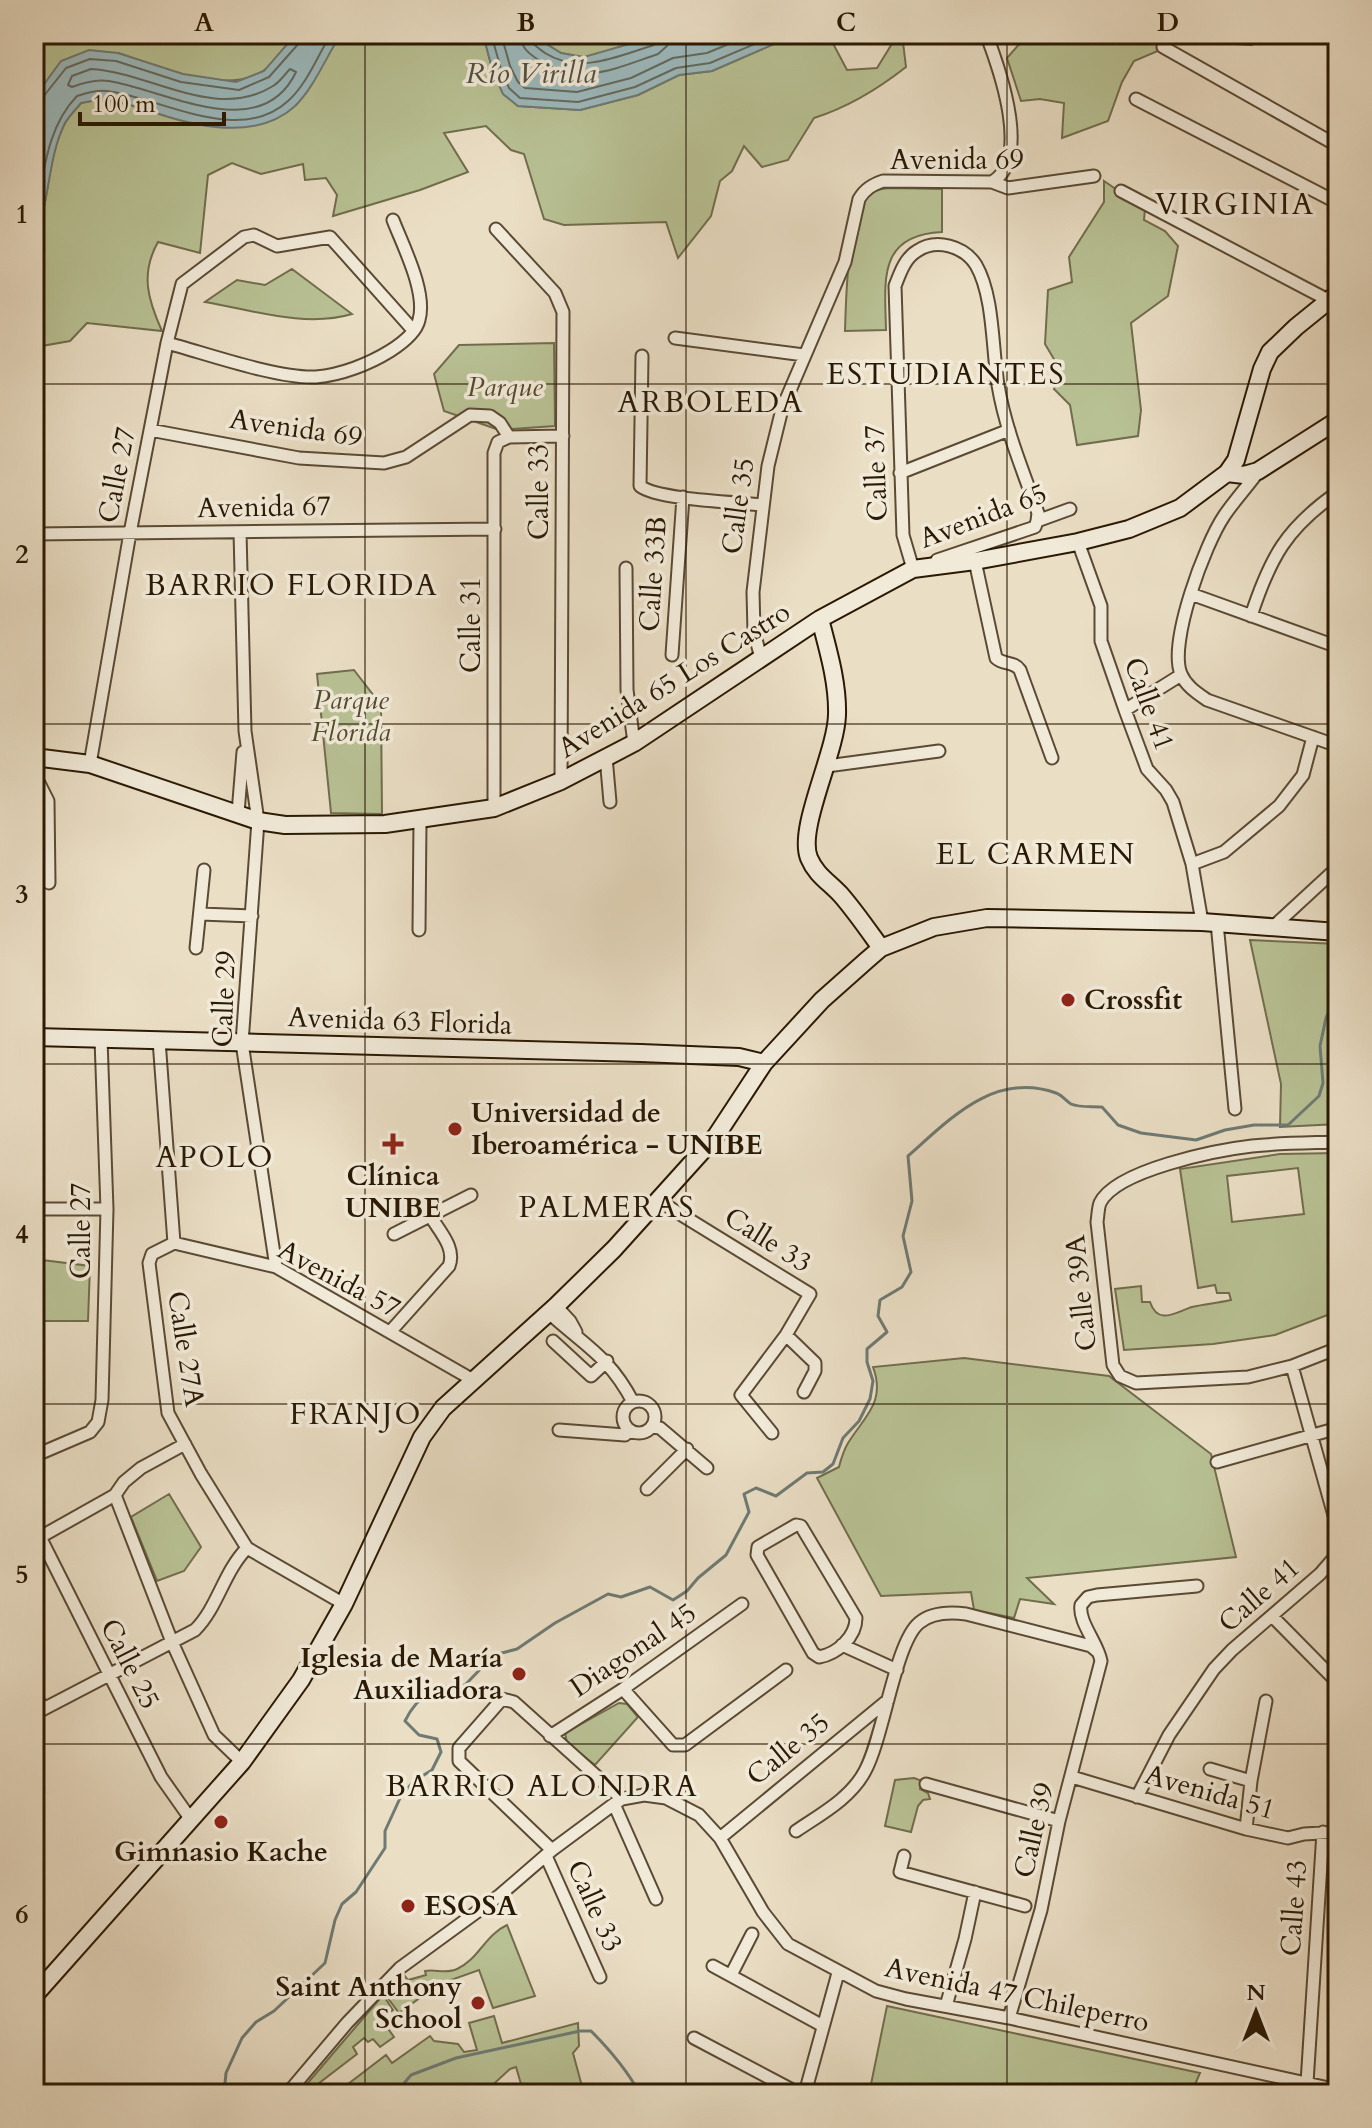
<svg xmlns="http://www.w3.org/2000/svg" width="1372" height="2128" viewBox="0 0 1372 2128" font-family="Cardo,serif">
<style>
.green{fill:#b8c194;stroke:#716d4c;stroke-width:2;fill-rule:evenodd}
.water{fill:#9cbabe;stroke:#6e7a73;stroke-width:2}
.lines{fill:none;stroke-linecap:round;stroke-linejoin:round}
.shore{stroke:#636a60;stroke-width:2}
.stream{stroke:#6e7a73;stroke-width:3}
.street-casing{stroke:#5a4a34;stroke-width:15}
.secondary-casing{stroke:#2a1903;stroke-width:20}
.street{stroke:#f1ead9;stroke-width:11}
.secondary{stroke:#f1ead9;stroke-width:16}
.grid{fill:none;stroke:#2a1903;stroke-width:2;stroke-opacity:0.55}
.poi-dot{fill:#8f2418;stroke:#f1ead9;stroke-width:3}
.labels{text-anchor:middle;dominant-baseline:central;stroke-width:7;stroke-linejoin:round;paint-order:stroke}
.street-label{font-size:28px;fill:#2a1903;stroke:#f1ead9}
.park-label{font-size:28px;font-style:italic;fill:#554b2e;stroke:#f1ead9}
.poi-label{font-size:28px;font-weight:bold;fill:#2a1903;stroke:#f1ead9;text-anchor:start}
.water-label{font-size:30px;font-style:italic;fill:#525144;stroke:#f1ead9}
.neighbourhood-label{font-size:30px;letter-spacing:2px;fill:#2a1903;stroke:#f1ead9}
.neatline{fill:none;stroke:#2a1903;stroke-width:3}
.grid-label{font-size:26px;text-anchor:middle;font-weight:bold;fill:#2a1903}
</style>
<rect width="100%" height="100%" fill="#eadec5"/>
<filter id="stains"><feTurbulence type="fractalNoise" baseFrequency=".0025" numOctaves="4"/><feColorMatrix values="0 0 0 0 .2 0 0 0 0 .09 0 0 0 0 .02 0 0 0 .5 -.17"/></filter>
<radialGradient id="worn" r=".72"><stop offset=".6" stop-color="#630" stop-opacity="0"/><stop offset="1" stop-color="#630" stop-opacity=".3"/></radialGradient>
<path class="green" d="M34 34H296C286 45 275 63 263 71 225 96 157 66 118 53L34 98Z
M341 34H483L493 72 503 93 518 106 580 110 638 95 679 75 712 71 797 34H828L847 70 877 68 898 34H902L906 67C878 89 849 107 814 118L788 160 762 167 744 146 732 171 720 181 711 216 678 258 666 222 564 225 544 219 524 154 511 150 486 126 444 133 468 172 420 190 333 216 337 195 326 178 305 180 303 164 261 174 232 163 208 175 200 253 158 242C140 274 148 300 162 331L87 323 70 341 42 346 34 363V241C50 204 46 159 65 123 69 116 76 109 81 103L104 98 200 123 296 105Z
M604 34H664L584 58 561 53 540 40 598 38Z
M1028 34H1268L1252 45 1181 41 1134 61 1122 82 1108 121 1062 138 1064 103 1040 99 1021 101 1007 58Z
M1104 181 1145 209 1144 220 1165 231 1178 246 1168 296 1131 323 1141 410 1138 436 1077 445 1070 405 1054 389 1061 371 1045 344 1048 290 1072 282 1069 257 1104 202Z
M889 188 942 189V232C877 235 885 281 886 330L845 331C846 301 847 219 867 197 873 190 880 189 889 188Z
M292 269 352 314C305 328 252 310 205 302L237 280 265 285Z
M554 343 555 426 499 430 444 411 434 374 459 345Z
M354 670 381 705 382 814 331 813 317 674Z
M1250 940 1338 944V1124L1280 1127 1281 1084Z
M1338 1153V1311L1275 1335 1213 1344 1124 1350 1115 1289 1141 1286 1142 1302H1150C1158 1326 1176 1312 1192 1307 1205 1304 1218 1303 1231 1300L1229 1293H1217L1215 1285 1198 1288 1180 1169 1280 1154ZM1298 1168 1304 1214 1232 1222 1227 1176Z
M34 1259 90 1266 88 1321H34Z
M964 1358 1109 1376 1211 1454 1236 1557 1027 1578 1054 1604 1020 1599 1014 1618 974 1610 971 1592 881 1596 817 1478 839 1467C841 1459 844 1450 848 1443 865 1416 886 1402 873 1367Z
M169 1494 201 1547 184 1571 157 1581 131 1517Z
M619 1703 627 1704 638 1717 595 1765 567 1743 565 1733Z
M914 1778 922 1781 920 1789 928 1793 930 1799 923 1800 918 1806 911 1832 885 1826 895 1780Z
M507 1925 535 1996 493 2008 479 1970 448 1981 449 1984 430 1994 428 1992 399 2013 384 1993 404 1975 408 1980 426 1975 425 1971C435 1969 447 1974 457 1969 479 1959 485 1935 507 1925Z
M383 1995 393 2010 381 2019 394 2037 380 2047 373 2039 368 2042 364 2038 353 2047 357 2054 310 2090 306 2085Z
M887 2006 1200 2073 1191 2094H869Z
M494 2016 502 2043 578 2023 579 2046 573 2053 583 2090 569 2094H524L516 2067 510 2069 483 2094H335L386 2055 392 2063 430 2036 434 2041 458 2044 464 2052 477 2050 469 2023Z"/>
<path class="water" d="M296 34H341C326 57 314 88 294 107 258 139 201 128 159 114 129 105 112 96 81 103 76 109 69 116 65 123 47 159 50 204 34 241V98L61 61 89 50 118 53 183 74 236 82 264 71Z
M483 34H536L540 40 561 53 584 57 664 34H797L712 71 679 75 638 95 580 110 518 106 503 94 493 72Z"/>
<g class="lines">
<path class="shore" d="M491 34 501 69 509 88 520 98 578 102 635 87 676 68 710 63 778 34
M501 34 510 66 518 82 525 88 577 92 631 78 673 58 707 53 753 34
M520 34C521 47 527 52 537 59 579 87 614 69 658 54L667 46 670 34
M530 34C531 44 537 47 545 53 580 75 618 56 654 45L659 40 660 34
M91 69C150 72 216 122 273 86 280 82 285 74 290 69L296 72C261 146 165 90 109 81 97 79 82 83 72 87L68 85 72 76Z
M34 99 43 97 66 68 90 59 116 61 181 82 239 90 269 77 300 42 302 34
M34 221C44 177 45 129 77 96 86 93 98 90 107 91 162 98 239 146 288 101 307 84 318 55 331 34"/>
<path class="stream" d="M224 2094 226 2073 242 2038 256 2022 274 2011 325 1963 335 1920 342 1904 356 1892 385 1848V1831L401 1796 414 1781 432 1770 441 1752 437 1739 419 1735 405 1721C418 1694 436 1686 465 1685L494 1655 517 1649 555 1623 608 1594 621 1597 650 1587 673 1600 687 1591 698 1578 726 1555 749 1512 744 1494 756 1488 776 1496 807 1473 823 1472 833 1464 843 1438 859 1421 870 1399 873 1381 867 1362V1349L887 1332 878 1316 880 1300 902 1287 911 1272 903 1236 912 1201 908 1156C950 1119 994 1071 1056 1093 1062 1095 1066 1101 1071 1104 1080 1108 1093 1106 1102 1107L1118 1125 1141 1133 1196 1140 1225 1130 1254 1125H1288L1319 1096 1323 1083 1320 1046 1326 1018 1338 990
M395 2094 411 2075 456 2058 580 2031H591C610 2050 627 2070 640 2094"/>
<g class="street-casing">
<path id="street" d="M988 39C1000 71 1031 159 992 182
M1163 47 1338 146
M1136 99 1338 203
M1121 191 1328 300
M496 229 555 293 563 312 561 781
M675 338 804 355
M167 343C205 353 278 379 316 377 341 375 369 364 390 351 401 344 416 333 419 320 427 292 403 246 393 220
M642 356 640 486C658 500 737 502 763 505
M150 430 299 458 384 463 406 457 470 415 490 416 500 423 509 437
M1258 472C1247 487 1234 501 1224 516 1205 544 1168 643 1181 674 1186 686 1197 693 1207 700L1338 746
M900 473 1009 430
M240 532 245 731 258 821 242 1043 276 1267
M34 534 495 529
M1078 542 1101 606V641L1125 710 1147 769 1166 790 1173 802 1192 864 1202 922
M937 560 1035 527 1037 521 1070 509
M975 561 996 658C1003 665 1014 661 1020 670L1052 758
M917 567 913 569 903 535 895 286C900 273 905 258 917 251 936 238 964 246 976 265 994 296 992 349 998 385 1005 428 1023 471 1038 513L1037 521
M626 568 627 690 634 743
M1191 594 1338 647
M1251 616C1270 558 1286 528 1338 492
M672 655 683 497
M761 658 754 632 753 592 768 466 782 409 845 262 859 199C865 189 872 185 883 181L992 182 1008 188 1094 176
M1125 710 1181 675
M606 757 610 802
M90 764 130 533 167 343 182 284 244 237 254 235 277 246 330 237 413 330
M827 766 939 751
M34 773 48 801 49 883
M494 808V453L498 442 509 437 563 436
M238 813 243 752
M1192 864 1224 852 1279 806 1303 775 1313 737
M201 914 252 916
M1217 923 1235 1109
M1273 927 1338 867
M419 930 420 821
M196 948 204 870
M159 1040 174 1243
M1338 1142C1309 1143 1280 1143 1252 1146 1217 1150 1116 1170 1100 1203 1098 1208 1098 1216 1097 1222L1113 1365 1120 1376 1136 1383 1248 1377 1292 1366 1338 1348
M659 1201 810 1294 786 1335 741 1395 772 1433
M34 1209H107
M394 1234 471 1195
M174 1243 152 1254 149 1263 168 1413 201 1474 247 1548 344 1604
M174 1243 276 1267 473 1380
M556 1306 570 1321 576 1332
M549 1313C584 1345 609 1356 633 1402
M390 1332 449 1266C456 1248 440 1232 431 1217
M786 1335 815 1363V1371L804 1392
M553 1341 591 1376 607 1361
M623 1417a16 16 0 1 1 32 0a16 16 0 1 1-32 0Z
M652 1427 660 1428 707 1468
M559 1430 625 1435 630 1430
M34 1456 90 1432 98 1422 102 1400 107 1209 101 1039
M1217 1462 1338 1428
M647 1489 687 1449
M115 1495 172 1642 214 1735 242 1762
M34 1525 161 1777 192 1821
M796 1525 801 1526 856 1618C856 1637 837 1654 819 1657L813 1653 757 1555 758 1547Z
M35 1540 115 1495 124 1482 141 1468 185 1444
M1273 1617 1338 1683
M842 1645 897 1670
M623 1689 673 1745H685L786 1670
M34 1696 44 1708
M34 1714 195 1630C218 1607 223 1573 247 1548
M550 1736 623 1689 742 1604
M1210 1769 1251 1781
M1072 1777 1246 1829 1288 1838 1304 1834 1338 1832
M926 1784 1059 1821
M1137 1797 1169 1735 1214 1669 1232 1650 1320 1574 1333 1559 1338 1547 1335 1519 1292 1366
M614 1804 656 1899
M1246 1829 1251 1781 1266 1701
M796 1831C821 1814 851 1798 865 1771 884 1736 895 1643 919 1623 932 1612 950 1612 966 1614L1091 1646 1098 1652
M720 1838 888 1700
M552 1850 459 1761V1748L502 1699 514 1702 622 1799
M546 1856 600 1977
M904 1856 900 1872 1025 1906
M713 1966 823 2026
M731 1975 752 1934
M946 2006 965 1939 975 1892
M1009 2018 1041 1910 1059 1821 1101 1661C1098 1643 1078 1622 1081 1605L1088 1597 1097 1595 1197 1586
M694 2038 800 2094
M1307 2083 1323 1832
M287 2094 347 2023 400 1968 500 1895 552 1850 614 1804 622 1799 644 1795 666 1798 699 1815 720 1838 763 1912 788 1944 876 1991 906 1999 1009 2018 1338 2090
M802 2094 805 2093 838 1973"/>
</g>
<g class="secondary-casing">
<path id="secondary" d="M1227 473 1244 475 1258 471 1338 420
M820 619C828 650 838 683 837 715 836 753 797 828 809 858 816 875 829 882 841 895 855 911 868 930 881 948
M34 757 90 764 258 821 285 825 385 824 494 808 561 781 634 743 820 619 913 569 975 561 1078 542 1129 529 1180 508 1227 473 1236 460 1262 369 1270 352 1296 327 1338 293
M34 1037 641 1053 739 1057 764 1063
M34 1996 242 1762 301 1680 344 1604 422 1437 443 1408 556 1306 614 1249 716 1136 764 1063 822 1000 867 960 881 948 934 927 987 918 1202 922 1338 932"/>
</g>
<use href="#street" class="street"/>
<use href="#secondary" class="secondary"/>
</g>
<path class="grid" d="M365 34V2094M686 34V2094M1007 34V2094M34 384H1338M34 724H1338M34 1064H1338M34 1404H1338M34 1744H1338"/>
<g class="poi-dot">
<circle cx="1068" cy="1000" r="8"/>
<circle cx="455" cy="1129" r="8"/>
<path d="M389 1132h8v8h8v8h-8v8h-8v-8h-8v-8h8z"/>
<circle cx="519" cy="1674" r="8"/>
<circle cx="221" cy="1822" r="8"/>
<circle cx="408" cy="1906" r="8"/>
<circle cx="478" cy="2003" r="8"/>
</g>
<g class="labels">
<g class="street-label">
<text x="957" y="160">Avenida 69</text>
<text transform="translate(296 428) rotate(8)">Avenida 69</text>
<text transform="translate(876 473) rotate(-92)">Calle 37</text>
<text transform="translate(117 475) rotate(-79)">Calle 27</text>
<text transform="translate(539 492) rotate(-90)">Calle 33</text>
<text transform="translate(738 506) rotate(-82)">Calle 35</text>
<text transform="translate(264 507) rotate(-1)">Avenida 67</text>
<text transform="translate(983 516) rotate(-21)">Avenida 65</text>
<text transform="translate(653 574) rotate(-86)">Calle 33B</text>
<text transform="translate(471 625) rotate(-90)">Calle 31</text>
<text transform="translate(674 680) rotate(-32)">Avenida 65 Los Castro</text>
<text transform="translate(1149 704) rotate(70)">Calle 41</text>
<text transform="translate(224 999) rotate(-88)">Calle 29</text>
<text transform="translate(400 1021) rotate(2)">Avenida 63 Florida</text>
<text transform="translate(81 1231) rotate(-90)">Calle 27</text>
<text transform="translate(768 1240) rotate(32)">Calle 33</text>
<text transform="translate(339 1279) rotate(28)">Avenida 57</text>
<text transform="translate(1081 1293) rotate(-96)">Calle 39A</text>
<text transform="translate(186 1349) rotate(81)">Calle 27A</text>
<text transform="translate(1259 1595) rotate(-41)">Calle 41</text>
<text transform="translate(633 1650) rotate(-34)">Diagonal 45</text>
<text transform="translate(130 1664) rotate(63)">Calle 25</text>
<text transform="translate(788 1749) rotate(-39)">Calle 35</text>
<text transform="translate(1210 1792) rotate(16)">Avenida 51</text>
<text transform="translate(1034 1830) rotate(-77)">Calle 39</text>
<text transform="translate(595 1906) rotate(66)">Calle 33</text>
<text transform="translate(1294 1908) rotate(-86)">Calle 43</text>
<text transform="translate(1017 1995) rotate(12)">Avenida 47 Chileperro</text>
</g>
<g class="park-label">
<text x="505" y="387">Parque</text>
<text x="351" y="700">Parque<tspan x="351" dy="32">Florida</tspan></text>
</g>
<g class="poi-label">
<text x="1084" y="1000">Crossfit</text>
<text x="471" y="1113">Universidad de<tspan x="471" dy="32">Iberoamérica - UNIBE</tspan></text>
<text x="393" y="1176" text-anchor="middle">Clínica<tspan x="393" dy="32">UNIBE</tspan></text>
<text x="503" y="1658" text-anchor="end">Iglesia de María<tspan x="503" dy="32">Auxiliadora</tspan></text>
<text x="221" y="1852" text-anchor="middle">Gimnasio Kache</text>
<text x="424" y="1906">ESOSA</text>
<text x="462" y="1987" text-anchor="end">Saint Anthony<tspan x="462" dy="32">School</tspan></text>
</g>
<g class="water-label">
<text x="531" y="73">Río Virilla</text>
</g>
<g class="neighbourhood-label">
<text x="1235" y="204">VIRGINIA</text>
<text x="946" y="374">ESTUDIANTES</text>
<text x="711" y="402">ARBOLEDA</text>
<text x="292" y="585">BARRIO FLORIDA</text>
<text x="1036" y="854">EL CARMEN</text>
<text x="215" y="1157">APOLO</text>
<text x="607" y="1207">PALMERAS</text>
<text x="356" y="1414">FRANJO</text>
<text x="542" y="1786">BARRIO ALONDRA</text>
</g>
</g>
<rect width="1372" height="2128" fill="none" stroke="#eadec5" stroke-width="88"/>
<g transform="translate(1256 2012)" stroke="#f1ead9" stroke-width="6" paint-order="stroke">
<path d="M0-6L14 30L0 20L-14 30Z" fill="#2a1903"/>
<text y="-12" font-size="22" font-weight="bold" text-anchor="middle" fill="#2a1903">N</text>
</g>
<path d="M80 112v12h144v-12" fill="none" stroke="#2a1903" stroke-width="4"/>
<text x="92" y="112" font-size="24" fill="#2a1903" stroke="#f1ead9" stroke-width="6" paint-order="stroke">100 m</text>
<rect x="44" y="44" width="1284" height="2040" class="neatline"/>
<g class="grid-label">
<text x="204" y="31">A</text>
<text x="526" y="31">B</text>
<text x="846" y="31">C</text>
<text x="1168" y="31">D</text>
<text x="22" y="223">1</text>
<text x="22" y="563">2</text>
<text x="22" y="903">3</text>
<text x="22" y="1243">4</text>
<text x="22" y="1583">5</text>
<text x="22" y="1923">6</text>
</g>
<rect width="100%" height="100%" filter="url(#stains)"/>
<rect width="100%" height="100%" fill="url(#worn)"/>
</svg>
